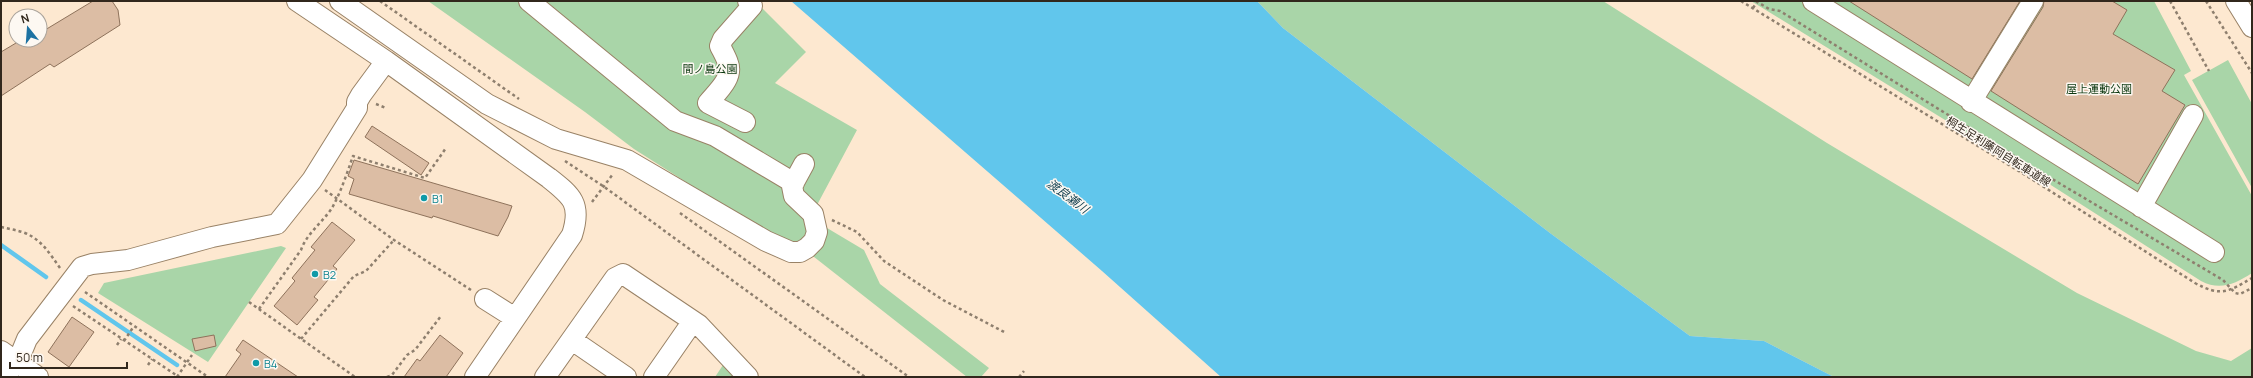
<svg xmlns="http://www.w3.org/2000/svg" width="2253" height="378" viewBox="0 0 2253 378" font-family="Manrope,'Noto Sans JP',sans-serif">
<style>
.green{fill:#a9d5a8}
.water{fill:#61c6ec}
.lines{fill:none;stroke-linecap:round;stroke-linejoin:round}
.stream{stroke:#61c6ec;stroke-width:4.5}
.building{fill:#dcbda4;stroke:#8e725b}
.minor-casing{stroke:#998266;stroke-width:22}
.path{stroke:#8e7f6e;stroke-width:2.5;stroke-dasharray:3 3;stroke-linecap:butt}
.minor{stroke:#fff;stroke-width:20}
.culture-dot{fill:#0f9aa8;stroke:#fdf8f2;stroke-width:1.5}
.labels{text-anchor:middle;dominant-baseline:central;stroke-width:3;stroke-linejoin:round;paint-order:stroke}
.park-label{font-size:11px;fill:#0b380f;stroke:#fdf8f2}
.street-label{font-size:11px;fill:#31271c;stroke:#fdf8f2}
.culture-label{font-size:11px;fill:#0d838f;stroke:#fdf8f2;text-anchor:start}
.water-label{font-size:12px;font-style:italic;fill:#0e3c4c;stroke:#fdf8f2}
</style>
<rect width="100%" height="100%" fill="#fde8d0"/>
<path class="green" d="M428 1H755L806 52 775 83 857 130 817 205 827 228 864 250 880 284 989 368 981 377H967L795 242 782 243 634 149 585 112Z
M1257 1H1603L1827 143 2077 293 2196 351 2231 361 2252 348V377H1834L1764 341 1690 336 1550 233 1283 28Z
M1751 1H2154L2191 71 2184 75 2252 196V273C2235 284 2220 291 2201 281L2043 180Z
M2228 60 2252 104V188L2192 80Z
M281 246 286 248 208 362 98 293 104 283Z
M725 362 738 377H715Z"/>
<path class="water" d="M791 1H1257L1283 28 1550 233 1690 336 1764 341 1834 377H1221L1102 271Z"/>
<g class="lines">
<path class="stream" d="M1 245 46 277
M81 300 177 365"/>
</g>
<path class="building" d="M93 1H112L118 10 120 25 54 67 50 64 1 96V52L21 40H40V33Z
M1849 1H2020L1972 79Z
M2044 1H2112L2127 10 2113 34 2175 70 2162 91 2185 105 2138 184 1991 91 2043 7Z
M372 126 429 163 421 175 365 137Z
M354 160 512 206 508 217 498 236 433 216 432 218 349 194 354 179 348 176Z
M332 222 355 240 333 266 337 269 314 297 318 300 297 325 274 306 295 281 292 278 315 250 311 247Z
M72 317 94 332 69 367 48 352Z
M214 335 216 346 195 351 192 339Z
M440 335 463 353 446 377H404L417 359 420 361Z
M243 340 298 377H225L241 354 236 350Z"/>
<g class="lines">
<g class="minor-casing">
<path id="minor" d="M297 1 386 61 549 178C572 196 582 204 572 235L475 377
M340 1 487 104 556 139 627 160 766 241 791 252H800L807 248 814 241 817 232 813 214 794 196 792 186 804 164
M529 1 675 121 715 136 794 183
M1813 1 2214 252
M2236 1 2252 27
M1971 102 2033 1
M745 122 708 103C716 93 734 78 728 63 726 57 723 52 720 46L723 39 752 6 748 1
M2141 207 2193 115
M485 299 515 318
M572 340 626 377
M1 351 38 377
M5 377 20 356 27 339 82 267 92 264 128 260 212 237 277 224 312 180 357 108V102L361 95 386 61
M545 377 615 278 623 274 699 325 748 377
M654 377 693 321"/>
</g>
<path class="path" d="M380 1 519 99
M1741 1 2022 173 2195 283C2221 297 2228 292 2252 278
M1756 1 1769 9 1780 11 2013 155C2020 165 2029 171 2042 173L2223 280 2235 293 2240 294 2252 288
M2170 1 2209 71
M2206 1 2252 73
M1753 8 1757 2
M376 104 386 108
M565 161 603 186 865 377
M2022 173 2026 167
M325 190 394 240 471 290
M592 202 613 174
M680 213 909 377
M832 220 857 232 884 261 943 300 1006 333
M1 227C9 229 17 230 25 233 42 240 50 254 60 268
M85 292 208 377
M249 302 355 377
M73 306 179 377
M259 309 301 250C307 233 322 223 332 208 341 192 347 173 353 156L425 178 446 148
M301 339 354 276 366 271 394 240
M124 341 134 326
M117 345 121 339
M148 365 152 359
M177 377 192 355
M387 377 392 375 407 355 415 350 441 316
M1019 377 1024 371"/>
<use href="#minor" class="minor"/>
</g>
<g class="culture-dot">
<circle cx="424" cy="198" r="4"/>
<circle cx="315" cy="274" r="4"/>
<circle cx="256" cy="363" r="4"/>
</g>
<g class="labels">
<g class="park-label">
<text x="710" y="68">間ノ島公園</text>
<text x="2099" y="88">屋上運動公園</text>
</g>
<g class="street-label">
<text transform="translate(1999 151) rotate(32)">桐生足利藤岡自転車道線</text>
</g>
<g class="culture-label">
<text x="432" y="198">B1</text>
<text x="323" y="274">B2</text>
<text x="264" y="363">B4</text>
</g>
<g class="water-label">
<text transform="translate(1068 196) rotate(37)">渡良瀬川</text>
</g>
</g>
<rect width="2253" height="378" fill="none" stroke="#31271c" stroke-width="4"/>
<g transform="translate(28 28) rotate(343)"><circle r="19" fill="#fdf8f2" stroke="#aba49c"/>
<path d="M0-3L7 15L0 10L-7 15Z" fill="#1d72a2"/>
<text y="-6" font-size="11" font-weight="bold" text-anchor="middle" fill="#31271c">N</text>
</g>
<path d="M10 362v6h117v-6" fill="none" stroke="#31271c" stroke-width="2"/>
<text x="16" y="362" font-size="12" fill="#31271c" stroke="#fdf8f2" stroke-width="3" paint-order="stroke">50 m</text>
</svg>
